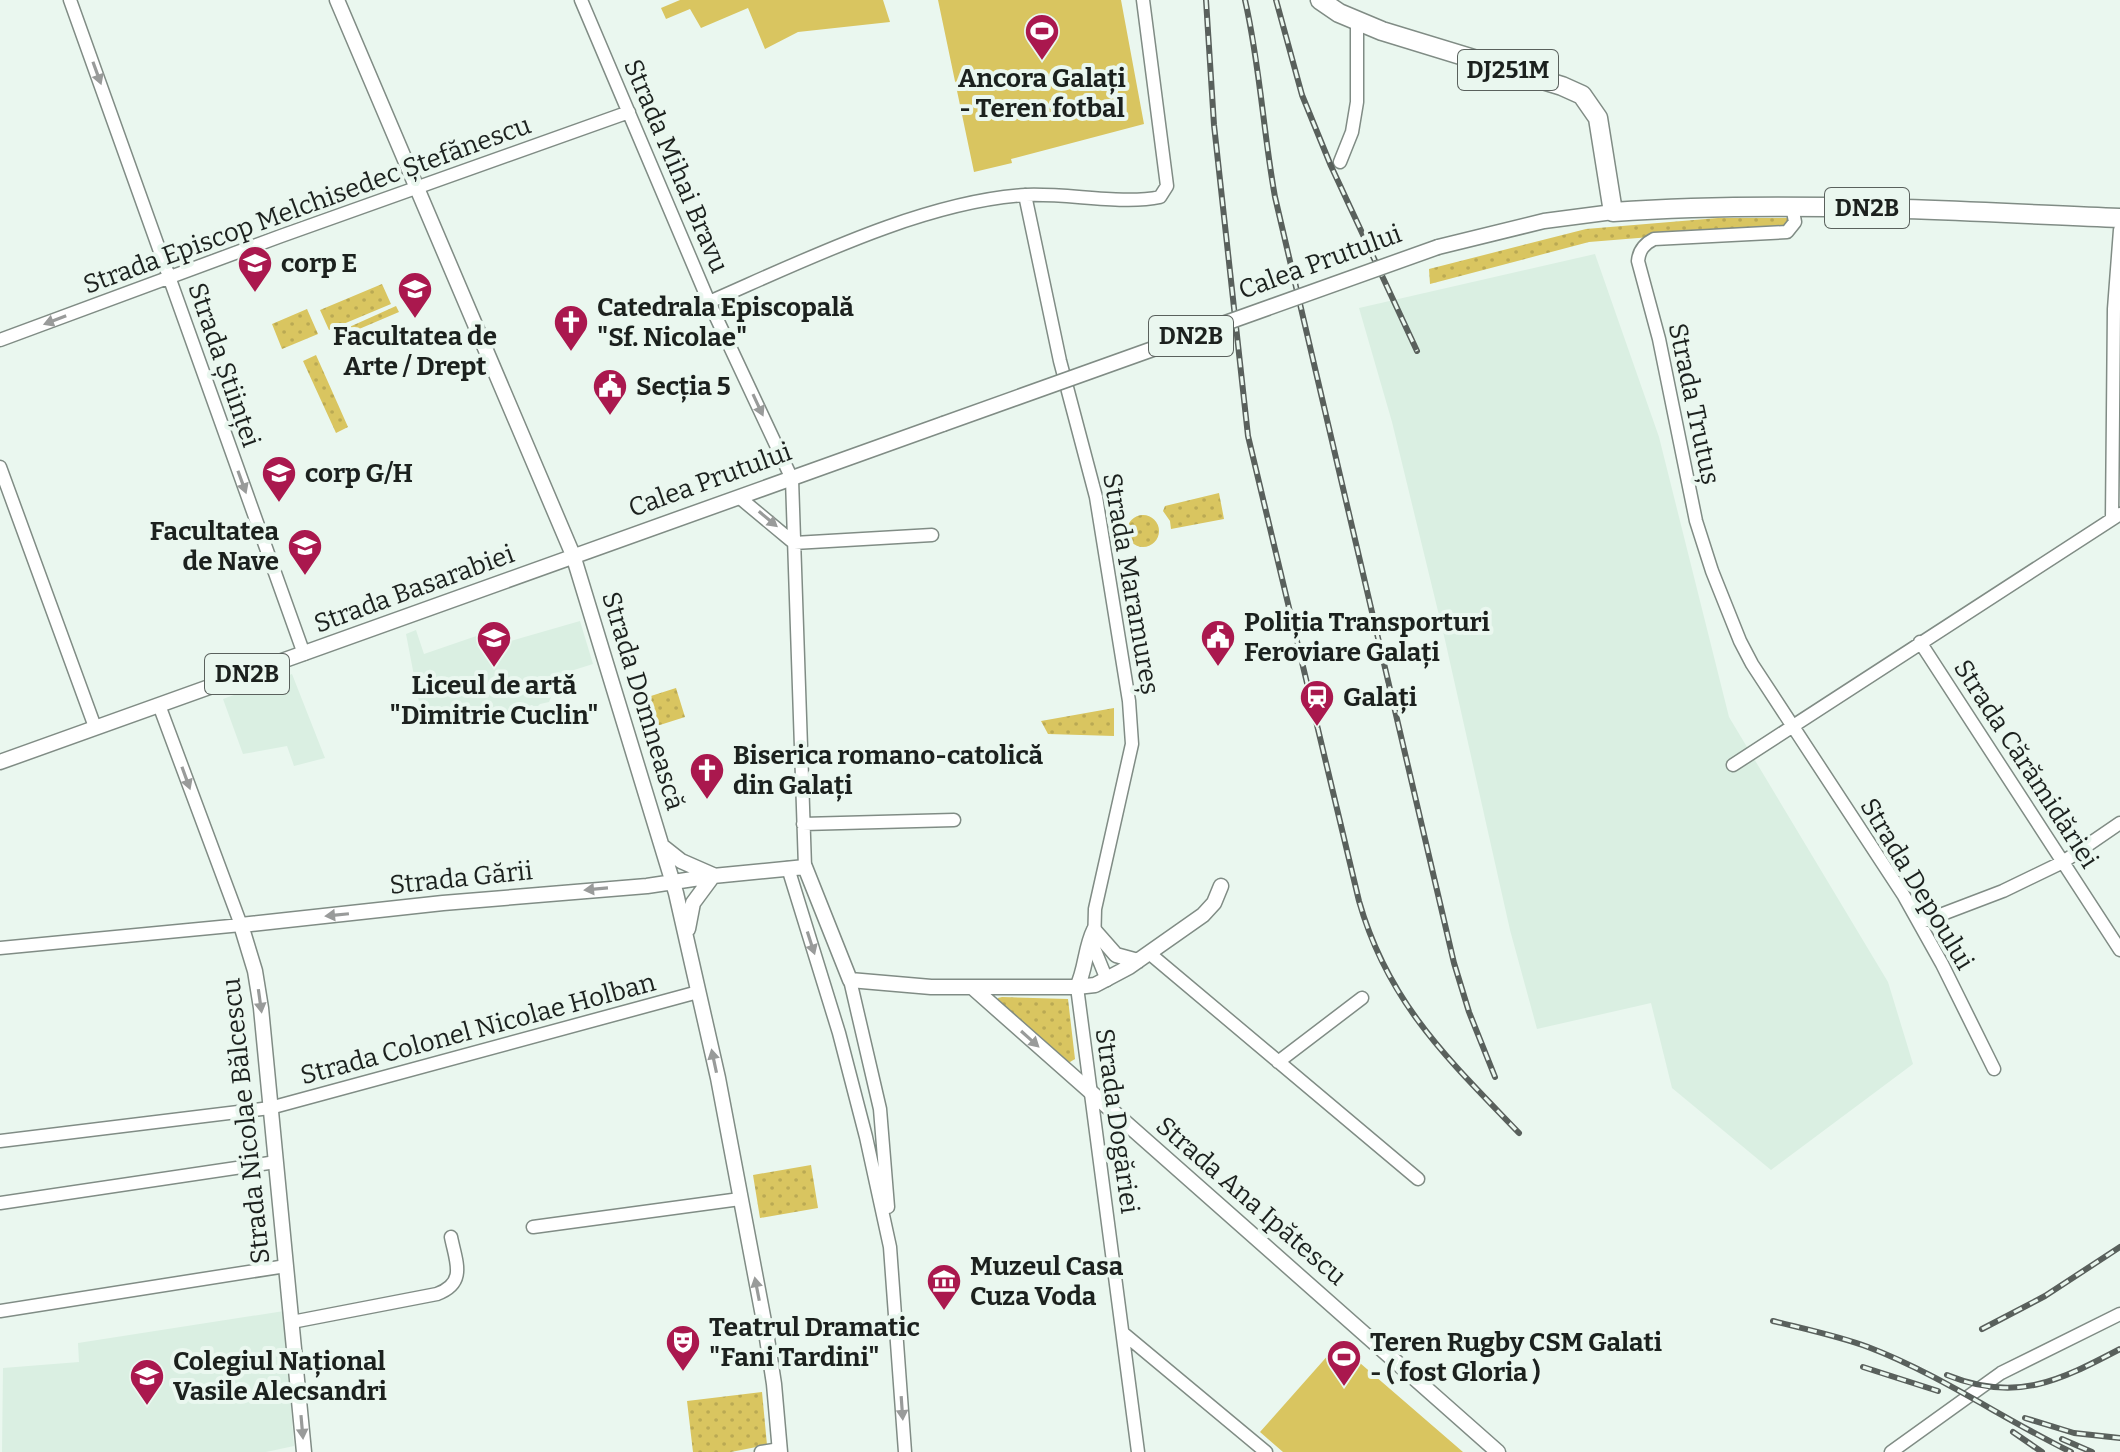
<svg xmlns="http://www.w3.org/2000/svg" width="2120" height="1452" viewBox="0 0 2120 1452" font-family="Bitter,serif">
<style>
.built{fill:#daefe2}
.grass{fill:url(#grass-dots)}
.pitch{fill:#d9c560}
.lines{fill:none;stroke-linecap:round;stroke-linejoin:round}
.minor-casing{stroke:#808c85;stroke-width:15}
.major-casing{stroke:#808c85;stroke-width:17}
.highway-casing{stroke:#808c85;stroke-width:21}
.minor{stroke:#fff;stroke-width:12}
.major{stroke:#fff;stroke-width:14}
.highway{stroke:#fff;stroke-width:18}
.rail-casing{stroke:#59605c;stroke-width:6}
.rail{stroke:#eaf7ef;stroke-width:3;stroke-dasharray:9;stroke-linecap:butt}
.major-bridge-casing{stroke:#808c85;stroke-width:17;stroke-linecap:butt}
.major-bridge{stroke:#fff;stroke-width:14}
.oneway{fill:#999b9a}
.labels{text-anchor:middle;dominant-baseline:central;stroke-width:8;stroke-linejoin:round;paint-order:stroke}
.shield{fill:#eaf7ef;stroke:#5a615d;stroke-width:2}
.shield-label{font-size:24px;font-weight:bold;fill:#1c211e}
.poi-label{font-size:26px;font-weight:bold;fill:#1c211e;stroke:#eaf7ef;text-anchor:start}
.street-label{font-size:26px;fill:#1c211e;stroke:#eaf7ef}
</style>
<defs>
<pattern id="grass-dots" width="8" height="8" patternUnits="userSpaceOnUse" patternTransform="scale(2)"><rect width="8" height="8" fill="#d9c560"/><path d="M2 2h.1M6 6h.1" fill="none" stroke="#baa953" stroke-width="1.8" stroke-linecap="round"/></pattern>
</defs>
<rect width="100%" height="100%" fill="#eaf7ef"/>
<path class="built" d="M1595 254 1659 437 1729 717 1888 982 1913 1064 1771 1170 1672 1088 1651 1003 1537 1029 1510 930 1445 640 1392 422 1359 308Z
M580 621 593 664 558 675 553 680 557 693 552 695 549 702 540 704 536 708 532 705 521 708 519 714 470 724 468 718 424 728 406 634 416 630 424 654 488 632 493 646Z
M292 674 325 758 294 766 287 746 243 754 223 699Z
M284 1311 294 1446 266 1452H2L3 1368 79 1362 78 1343Z"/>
<path class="grass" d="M1718 218H1788L1785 226 1589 242 1430 284 1429 269 1586 229Z
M382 284 391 304 329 330 320 310Z
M396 306 399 312 338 338 336 333Z
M307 309 318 334 282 349 272 324Z
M316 355 348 427 336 433 303 361Z
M1219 493 1224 519 1171 529 1170 521 1163 511 1165 506Z
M1127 531a16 16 0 1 1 32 0a16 16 0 1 1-32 0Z
M676 688 685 717 641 731 632 702Z
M1114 708V736L1048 734 1041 721Z
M1002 997 1068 999 1075 1059 1070 1062 1066 1061 998 1001V998Z
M811 1165 818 1208 760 1218 753 1175Z
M762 1392 767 1445 731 1452H693L687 1401Z"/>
<path class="pitch" d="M680 0H883L890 22 798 32 765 49 748 8 701 28 690 9 666 19 661 8Z
M938 0H1121L1144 124 1011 159 1012 163 974 172Z
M1338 1344 1463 1452H1283L1260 1432Z"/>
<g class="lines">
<g class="minor-casing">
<path id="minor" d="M70 0 304 654
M581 0 709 302 792 479 805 867
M1340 162 1352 132 1357 102V22
M1025 195 1060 361 1096 497 1129 701 1132 744 1095 909 1094 948 1107 980
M1792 206 1795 222 1787 232 1654 239C1644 244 1639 250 1638 261L1659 339 1696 521 1712 571 1740 641 1752 664 1904 896 1942 964 1994 1069
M709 302C803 261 924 201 1026 195 1067 193 1123 205 1160 197L1167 186 1166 178 1143 0
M0 340 281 236 629 112
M0 467 95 727
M740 498 794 543 932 535
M2112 519 2114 309 2120 230
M1920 642 2120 950
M1733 765 2120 514
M803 824 954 820
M788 868 839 1033 866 1137 890 1247 905 1452
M1919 923 2003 891 2063 862 2120 823
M0 948 241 925 159 705
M1149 953 1418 1179
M850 980 880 1109 888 1207
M1077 987 1138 1452
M1278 1062 1362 998
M0 1141 270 1108 698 992
M0 1203 276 1162
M533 1227 740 1199
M0 1311 286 1266
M292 1322 437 1294C467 1283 456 1262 451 1237
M1123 1333 1266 1452
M761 1452 780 1449
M1891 1452 2001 1373 2120 1314"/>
</g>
<g class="major-casing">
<path id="major" d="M337 0 573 555 676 893 718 1078 766 1332 774 1384 780 1452
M1438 247 1544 221 1613 212
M0 762 943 424
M662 846 681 861 713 875
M688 929 693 903 713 876
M972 987 1498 1452
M1077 987C1086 969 1085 948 1094 930L1116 955 1138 961
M304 1452 261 1008 255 971 241 925 443 903 647 886 713 876 805 867 850 980 931 987H1077L1095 985 1129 967 1203 915 1214 903 1221 886"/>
</g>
<g class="highway-casing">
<path id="highway" d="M1320 0 1339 13 1382 31 1562 86 1582 95 1598 118 1613 212C1782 200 1951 211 2120 218"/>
</g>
<use href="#minor" class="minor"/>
<use href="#major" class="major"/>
<use href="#highway" class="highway"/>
<g class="rail-casing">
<path id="rail" d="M1206 0 1214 125 1248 436 1359 901C1388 1003 1448 1059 1519 1133
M1245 0C1260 65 1263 131 1275 197L1454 963 1469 1012 1495 1077
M1276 0 1302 95 1331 166 1417 351
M1773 1321C1805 1329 1838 1336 1868 1347 1939 1374 2003 1419 2071 1452
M1982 1329 2045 1296 2120 1247
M1863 1367 1938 1391
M1947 1375C2016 1403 2059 1381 2120 1349
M2025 1418 2074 1433 2120 1438
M2013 1432 2042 1452
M2062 1439 2092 1452"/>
</g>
<use href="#rail" class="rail"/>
<g class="major-bridge-casing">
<path id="major-bridge" d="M943 424 1438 247"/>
</g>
<use href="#major-bridge" class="major-bridge"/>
</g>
<defs><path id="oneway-solid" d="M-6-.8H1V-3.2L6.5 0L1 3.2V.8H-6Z" transform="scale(2)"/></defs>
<g class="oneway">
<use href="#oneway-solid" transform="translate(97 73) rotate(70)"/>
<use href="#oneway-solid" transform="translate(55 320) rotate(159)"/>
<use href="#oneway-solid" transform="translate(758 405) rotate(65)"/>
<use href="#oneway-solid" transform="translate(242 482) rotate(70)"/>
<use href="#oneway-solid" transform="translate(768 519) rotate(40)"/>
<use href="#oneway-solid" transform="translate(186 778) rotate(70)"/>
<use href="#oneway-solid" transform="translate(596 889) rotate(175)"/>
<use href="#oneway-solid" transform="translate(337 915) rotate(174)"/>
<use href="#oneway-solid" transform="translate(811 943) rotate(72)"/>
<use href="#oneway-solid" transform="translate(260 1001) rotate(82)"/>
<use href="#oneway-solid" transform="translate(1030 1039) rotate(42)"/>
<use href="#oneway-solid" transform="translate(714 1061) rotate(-102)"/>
<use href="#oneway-solid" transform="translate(757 1289) rotate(-101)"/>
<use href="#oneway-solid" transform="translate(902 1408) rotate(86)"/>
<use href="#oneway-solid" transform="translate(302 1427) rotate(85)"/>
</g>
<defs>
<g id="stadium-pin" transform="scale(1.8)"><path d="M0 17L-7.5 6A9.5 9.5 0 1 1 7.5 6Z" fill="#aa184e" stroke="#eaf7ef"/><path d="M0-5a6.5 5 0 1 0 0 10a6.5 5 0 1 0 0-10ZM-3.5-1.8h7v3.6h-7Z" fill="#fff"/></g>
<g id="university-pin" transform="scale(1.8)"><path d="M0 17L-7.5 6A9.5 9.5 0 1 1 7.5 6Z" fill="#aa184e" stroke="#eaf7ef"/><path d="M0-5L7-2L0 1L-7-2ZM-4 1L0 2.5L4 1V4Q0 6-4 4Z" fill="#fff"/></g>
<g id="church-pin" transform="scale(1.8)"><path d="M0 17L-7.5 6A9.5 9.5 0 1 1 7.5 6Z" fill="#aa184e" stroke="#eaf7ef"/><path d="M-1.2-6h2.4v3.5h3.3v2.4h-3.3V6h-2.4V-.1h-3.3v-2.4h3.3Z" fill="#fff"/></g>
<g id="civic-pin" transform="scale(1.8)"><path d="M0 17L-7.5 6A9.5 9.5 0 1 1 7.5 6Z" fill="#aa184e" stroke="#eaf7ef"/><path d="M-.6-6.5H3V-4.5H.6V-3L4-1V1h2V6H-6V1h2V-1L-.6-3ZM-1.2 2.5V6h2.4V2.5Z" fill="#fff"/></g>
<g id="station-pin" transform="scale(1.8)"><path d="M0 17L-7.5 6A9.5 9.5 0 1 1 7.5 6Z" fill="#aa184e" stroke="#eaf7ef"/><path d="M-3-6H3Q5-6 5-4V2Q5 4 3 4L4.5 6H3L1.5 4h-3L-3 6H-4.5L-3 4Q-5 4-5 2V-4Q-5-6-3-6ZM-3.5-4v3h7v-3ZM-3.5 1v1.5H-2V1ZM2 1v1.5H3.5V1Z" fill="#fff"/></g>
<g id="museum-pin" transform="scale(1.8)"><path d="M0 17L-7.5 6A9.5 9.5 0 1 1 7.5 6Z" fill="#aa184e" stroke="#eaf7ef"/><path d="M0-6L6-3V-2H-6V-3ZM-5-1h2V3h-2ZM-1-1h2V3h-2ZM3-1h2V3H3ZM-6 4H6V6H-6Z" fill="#fff"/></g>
<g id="theatre-pin" transform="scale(1.8)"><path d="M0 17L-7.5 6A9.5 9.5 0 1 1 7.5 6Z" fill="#aa184e" stroke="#eaf7ef"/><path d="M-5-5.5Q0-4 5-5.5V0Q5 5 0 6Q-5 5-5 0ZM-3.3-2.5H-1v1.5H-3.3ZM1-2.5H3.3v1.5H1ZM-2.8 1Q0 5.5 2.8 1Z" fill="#fff"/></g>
</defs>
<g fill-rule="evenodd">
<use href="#stadium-pin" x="1042" y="31"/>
<use href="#university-pin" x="255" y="263"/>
<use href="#university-pin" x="415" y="289"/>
<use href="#church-pin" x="571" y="322"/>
<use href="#civic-pin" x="610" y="386"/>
<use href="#university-pin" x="279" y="473"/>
<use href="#university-pin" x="305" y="546"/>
<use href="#civic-pin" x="1218" y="637"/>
<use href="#university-pin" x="494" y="638"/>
<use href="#station-pin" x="1317" y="697"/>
<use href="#church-pin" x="707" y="770"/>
<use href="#museum-pin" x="944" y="1281"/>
<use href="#theatre-pin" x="683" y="1342"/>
<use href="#stadium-pin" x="1344" y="1357"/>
<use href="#university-pin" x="147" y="1376"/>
</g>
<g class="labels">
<g class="shield">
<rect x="1458" y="50" width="100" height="40" rx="6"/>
<rect x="1825" y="188" width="84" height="40" rx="6"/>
<rect x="1149" y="316" width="84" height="40" rx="6"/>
<rect x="205" y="654" width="84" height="40" rx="6"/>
</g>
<g class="shield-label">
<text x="1508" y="70">DJ251M</text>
<text x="1867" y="208">DN2B</text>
<text x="1191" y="336">DN2B</text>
<text x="247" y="674">DN2B</text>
</g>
<g class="poi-label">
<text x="1042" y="78" text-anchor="middle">Ancora Galați<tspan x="1042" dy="30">- Teren fotbal</tspan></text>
<text x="281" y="263">corp E</text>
<text x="597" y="307">Catedrala Episcopală<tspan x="597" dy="30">"Sf. Nicolae"</tspan></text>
<text x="415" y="336" text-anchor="middle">Facultatea de<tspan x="415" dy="30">Arte / Drept</tspan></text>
<text x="636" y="386">Secția 5</text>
<text x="305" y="473">corp G/H</text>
<text x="279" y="531" text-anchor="end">Facultatea<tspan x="279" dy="30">de Nave</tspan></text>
<text x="1244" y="622">Poliția Transporturi<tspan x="1244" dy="30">Feroviare Galați</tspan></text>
<text x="494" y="685" text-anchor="middle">Liceul de artă<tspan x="494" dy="30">"Dimitrie Cuclin"</tspan></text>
<text x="1343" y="697">Galați</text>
<text x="733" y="755">Biserica romano-catolică<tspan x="733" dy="30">din Galați</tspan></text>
<text x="970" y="1266">Muzeul Casa<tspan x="970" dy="30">Cuza Voda</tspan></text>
<text x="709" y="1327">Teatrul Dramatic<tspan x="709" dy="30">"Fani Tardini"</tspan></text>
<text x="1370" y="1342">Teren Rugby CSM Galati<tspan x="1370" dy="30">- ( fost Gloria )</tspan></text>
<text x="173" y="1361">Colegiul Național<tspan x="173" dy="30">Vasile Alecsandri</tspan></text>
</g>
<g class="street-label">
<text transform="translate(676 166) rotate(67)">Strada Mihai Bravu</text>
<text transform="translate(307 205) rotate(-20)">Strada Episcop Melchisedec Ștefănescu</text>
<text transform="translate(1320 262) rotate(-20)">Calea Prutului</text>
<text transform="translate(224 365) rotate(71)">Strada Științei</text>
<text transform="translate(1694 404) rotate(78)">Strada Trutuș</text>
<text transform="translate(710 480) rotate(-20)">Calea Prutului</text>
<text transform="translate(1131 584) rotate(80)">Strada Maramureș</text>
<text transform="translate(414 589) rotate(-20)">Strada Basarabiei</text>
<text transform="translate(643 701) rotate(73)">Strada Domnească</text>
<text transform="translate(2026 764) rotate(57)">Strada Cărămidăriei</text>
<text transform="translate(461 878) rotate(-6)">Strada Gării</text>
<text transform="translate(1917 884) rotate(59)">Strada Depoului</text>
<text transform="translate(478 1029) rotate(-15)">Strada Colonel Nicolae Holban</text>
<text transform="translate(246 1121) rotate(-96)">Strada Nicolae Bălcescu</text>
<text transform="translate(1117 1121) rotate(82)">Strada Dogăriei</text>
<text transform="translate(1251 1201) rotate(41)">Strada Ana Ipătescu</text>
</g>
</g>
</svg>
